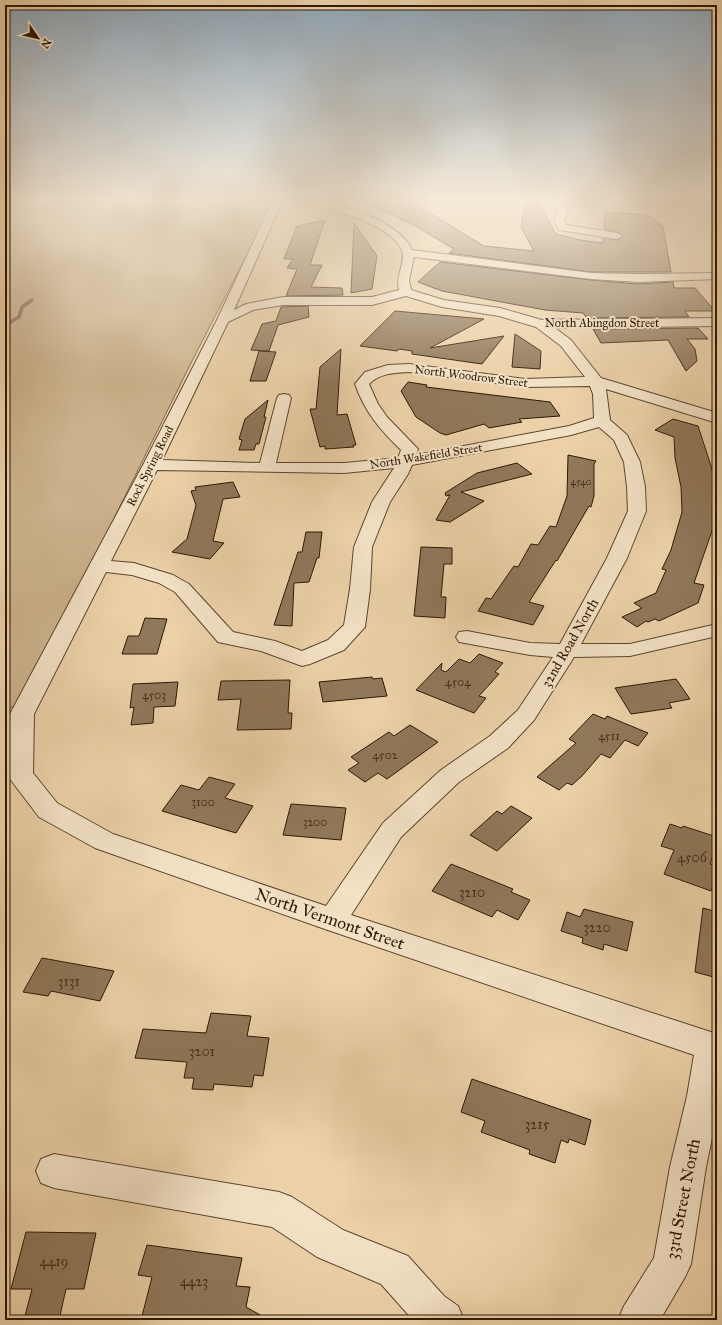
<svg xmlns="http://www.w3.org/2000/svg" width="722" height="1325" viewBox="0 0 722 1325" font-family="'IM FELL Great Primer',serif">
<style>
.green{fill:#cbb28c;stroke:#7c6548}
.water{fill:#ab9271;stroke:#786146}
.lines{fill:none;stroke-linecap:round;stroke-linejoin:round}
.stream{stroke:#786146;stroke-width:3.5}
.building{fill:#90785a;stroke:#2c1805}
.minor-casing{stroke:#5c462e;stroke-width:2}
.major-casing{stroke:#2c1805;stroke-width:2}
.minor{fill:#f3e1c6;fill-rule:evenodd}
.major{fill:#ecd1a8;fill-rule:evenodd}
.labels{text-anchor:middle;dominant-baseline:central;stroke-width:4;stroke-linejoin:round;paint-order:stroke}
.far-number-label{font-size:10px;fill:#45301a}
.far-street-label{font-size:12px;fill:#2c1805;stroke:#f3e1c6}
.number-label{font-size:12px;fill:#45301a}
.street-label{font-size:14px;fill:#2c1805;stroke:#f3e1c6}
.near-number-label{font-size:14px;fill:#45301a}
.near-street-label{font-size:17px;fill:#2c1805;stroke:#f3e1c6}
</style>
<rect width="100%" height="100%" fill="#ecd1a8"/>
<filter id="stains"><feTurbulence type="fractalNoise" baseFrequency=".005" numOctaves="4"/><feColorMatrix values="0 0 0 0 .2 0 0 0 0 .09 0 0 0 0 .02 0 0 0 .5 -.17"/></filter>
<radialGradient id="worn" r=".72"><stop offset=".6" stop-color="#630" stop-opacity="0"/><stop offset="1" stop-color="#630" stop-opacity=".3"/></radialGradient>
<path class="green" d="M32 199H269L271 202 263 223 194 357 25 698 12 707 5 710V213Z"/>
<path class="water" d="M53 199H83L76 205 62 204 56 209 39 208Z"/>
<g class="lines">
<path class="stream" d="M5 325 19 317 22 307 32 300"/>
</g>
<path class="building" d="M365 199 413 205 415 204 484 246 534 251 521 227 525 204H539L556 234 580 240 603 243V238L617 240 623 237 618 232 604 229 605 213 646 214 663 226 671 272H591L449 253 454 249 407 221H404L364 201Z
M325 220 310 265H322L311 287 342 288 343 295 286 296 297 269 287 268 293 259H284L297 226Z
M354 223 377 256 372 289 351 293Z
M440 262 591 280 638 284 673 282 674 288H695L715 311H685L689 317 588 318 586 317 583 313 545 310 442 291 418 282Z
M308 306 309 317 278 325 269 351 251 350 262 324 276 321 281 307Z
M395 311 484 319 430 348 504 336 482 364 412 354V351L399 349 397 351 360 346Z
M698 328 708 339H687L695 349 697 361 686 371 668 340 601 343 593 329Z
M515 334 541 351 540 369 512 367Z
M341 349 337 415 347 414 356 445H353L354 447 325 449V446L320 447 310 409H316L320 367Z
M259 351 276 352 266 381H250Z
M408 382 427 385 426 387 550 402 560 416 519 419 522 422 489 428 484 424 446 435 440 433 416 417 401 391Z
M268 400 264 417H266L259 444H256L254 450H239L242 440 239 439 245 419Z
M673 419 698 426 713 472H717V529L713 528 694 583 704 585 698 603 659 621 655 619 648 622 646 621 637 627 622 617 642 608 634 603 656 593 666 570 662 569 671 550 682 512 681 487 675 458 674 437 655 430Z
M568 455 596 461 594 464V496L591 507 589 506 557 561 556 560 529 602 544 606 533 625 478 611 486 598 491 599 514 566 518 567 531 544 538 545 550 526 556 527 567 496Z
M517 463 532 474 461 492 484 501 450 522 436 520 450 495 446 496 445 493 477 473Z
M233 482 240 497 223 499 213 541 224 543 210 559 172 552 187 539 196 505 191 491 196 490 195 487Z
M306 532H322L319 558H317L309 582 294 583 292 626 274 625 298 552H302Z
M421 547 452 548V564H444L441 597H446L445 618 414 616Z
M145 618 167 619 157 654H122L128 636H139Z
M479 654 503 663 495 672 499 674 479 696 486 698 474 713 416 690 442 663 441 670 446 672 459 659 470 663Z
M372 677 373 679 382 678 387 696 323 702 319 682Z
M676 679 690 699 669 703 672 708 631 714 615 688Z
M290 680 288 713H292L291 729 237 730 241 699 218 700 221 681Z
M178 682 175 706 154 707 153 723 131 725 134 707 130 708 133 684Z
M593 714 605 719 607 716 648 733 638 746 625 740 610 758 601 754 582 776 572 785 567 783 559 790 537 777 576 743 569 739Z
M410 725 438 742 387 779 378 773 365 782 348 770 359 763 351 757 389 732 394 736Z
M209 777 235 784 225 798 253 806 236 833 162 811 181 785 199 790Z
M291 804 346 808 341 840 283 835Z
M511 806 532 818 497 851 470 835 497 811 502 814Z
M670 824 682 828 683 826 717 837V844L710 864 717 866V872L711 891 664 874 674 850 661 846Z
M451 864 513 889 511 892 530 900 518 920 497 910 492 917 432 891Z
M703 908 717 912V978L695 972Z
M584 909 633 922 627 951 604 944 603 950 582 943 583 938 561 931 567 912 580 917Z
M42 958 114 971 100 1001 51 991 48 996 23 992Z
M211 1013 251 1016 247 1036 269 1038 263 1076 254 1075 252 1087 214 1084 213 1090 192 1089 194 1078H184L187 1062 135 1058 143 1029 206 1033Z
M472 1079 591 1120 585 1145 569 1139 568 1143 561 1140 555 1163 529 1154 530 1150 481 1132 485 1121 461 1112Z
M26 1232 96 1233 84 1289H66L59 1320H24L32 1289H11Z
M147 1245 242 1258 236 1286 250 1287 246 1307 269 1320H141L152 1277 138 1275Z"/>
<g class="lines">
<g class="minor-casing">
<path id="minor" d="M20 199H33C26 206 15 207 5 205V201Z
M272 199H282V202L234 310 246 304 283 297H372L399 290C395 275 406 264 402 251 394 224 326 208 301 201L299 199C330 199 400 220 412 250L591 273 638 274 717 273V279L638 282 591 279 414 257 409 280 411 290 444 300 500 308 542 320 717 318V326L555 328 571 340 601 378 717 413V423L606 389 610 420 627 435 640 462 645 487 646 511 627 558 581 644H630L717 624V636L630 656 574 657 534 720 508 748 459 782 401 837 351 915 717 1034V1114L706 1167 691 1264 685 1277 660 1320H618L624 1306 654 1258 670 1167 687 1096 694 1055 322 928 95 848 39 817 7 775 10 714 143 465 217 320 272 202ZM406 296 442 307 499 316 536 327 561 346 585 377 525 379 409 364 388 365 365 372 355 384C364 411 381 431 401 450L398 458 344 463H276L291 398 289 395 284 394 279 395 277 398 260 463 162 460 228 322 253 310 283 305H372ZM409 372 525 387 590 386 593 394 594 418 569 426 416 455 418 449 387 417 378 404 369 384C380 373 394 373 409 372ZM599 427 614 440 624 462 627 487 628 511 607 558 560 644 530 643 467 631 459 632 456 637 459 642 530 655 553 657 518 710 490 736 441 770 383 823 326 906 113 834 57 803 33 773 34 714 106 572 132 575 159 583 175 592 218 642 261 651 302 666 310 664 344 650 365 627 370 589 372 547 390 502 408 474 412 465 571 435ZM394 468 372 502 354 547 350 589 344 625 328 640 302 651 275 641 233 632 189 584 173 575 134 563 111 561 157 470 344 473Z
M551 199H561L568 212 564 221 567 225 617 233 622 236 617 239 559 230 554 221 558 212Z
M54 1154 279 1192 292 1197 343 1230 408 1256 444 1296 458 1306 464 1320H413L381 1284 317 1257 272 1227 54 1188 41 1183 36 1171 41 1159Z"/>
</g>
<g class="major-casing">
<path id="major" d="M550 199H717V205L555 202Z"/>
</g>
<use href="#minor" class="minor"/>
<use href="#major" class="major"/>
</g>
<linearGradient id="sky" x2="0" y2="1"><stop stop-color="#8fa6b8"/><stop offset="0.52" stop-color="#f6ead8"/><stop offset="1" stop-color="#f6ead8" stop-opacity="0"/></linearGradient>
<rect width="722" height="384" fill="url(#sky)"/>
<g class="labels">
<g class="far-number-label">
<text x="581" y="482">4540</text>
</g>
<g class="far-street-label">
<text x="602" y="323">North Abingdon Street</text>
<text transform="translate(471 376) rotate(7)">North Woodrow Street</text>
<text transform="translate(426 456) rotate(-9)">North Wakefield Street</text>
<text transform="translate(150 466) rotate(-63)">Rock Spring Road</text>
</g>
<g class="number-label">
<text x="458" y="682">4504</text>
<text x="154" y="695">4503</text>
<text x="609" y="736">4511</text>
<text x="385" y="755">4502</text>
<text x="203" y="802">3100</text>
<text x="315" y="822">3200</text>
</g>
<g class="street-label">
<text transform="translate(570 643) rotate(-60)">32nd Road North</text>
</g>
<g class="near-number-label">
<text x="692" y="857">4506</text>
<text x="472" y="892">3210</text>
<text x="597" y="927">3220</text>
<text x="69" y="981">3131</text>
<text x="202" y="1051">3201</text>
<text x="537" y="1124">3215</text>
<text x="54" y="1261">4419</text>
<text x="194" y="1281">4423</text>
</g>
<g class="near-street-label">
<text transform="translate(330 919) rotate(19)">North Vermont Street</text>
<text transform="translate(683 1199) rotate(-79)">33rd Street North</text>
</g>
</g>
<rect width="722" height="1325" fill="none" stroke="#ecd1a8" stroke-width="20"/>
<rect x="6" y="6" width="710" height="1313" fill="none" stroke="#2c1805" stroke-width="2"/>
<rect x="10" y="10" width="702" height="1305" fill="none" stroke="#2c1805"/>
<g transform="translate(38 38) rotate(124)" stroke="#f3e1c6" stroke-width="3" paint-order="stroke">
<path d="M0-3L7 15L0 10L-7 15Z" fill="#2c1805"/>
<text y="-6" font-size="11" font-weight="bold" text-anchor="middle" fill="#2c1805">N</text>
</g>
<rect width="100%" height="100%" filter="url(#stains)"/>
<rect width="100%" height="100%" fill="url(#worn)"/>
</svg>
